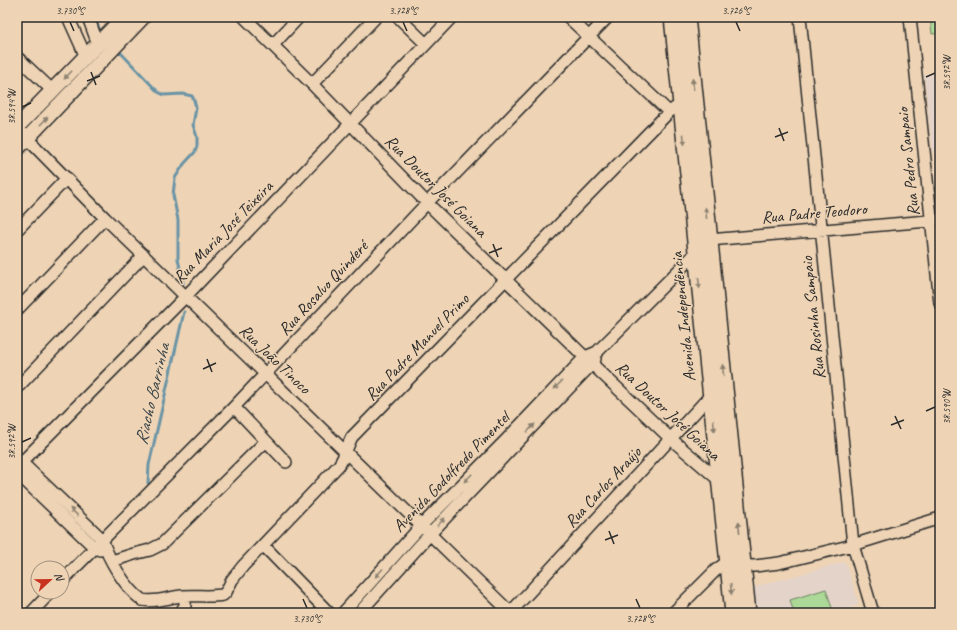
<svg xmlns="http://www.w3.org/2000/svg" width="957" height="630" viewBox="0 0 957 630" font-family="Caveat,sans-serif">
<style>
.built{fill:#e4d3c9}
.green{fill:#acd997;stroke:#6c8261}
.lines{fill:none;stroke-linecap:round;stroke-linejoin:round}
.stream{stroke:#6a93a5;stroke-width:3}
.minor-casing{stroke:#2b2b2b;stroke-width:14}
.tertiary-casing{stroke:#2b2b2b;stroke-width:17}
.secondary-casing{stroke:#2b2b2b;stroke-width:18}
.minor{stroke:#eed4b5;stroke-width:11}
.tertiary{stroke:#eed4b5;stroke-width:14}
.secondary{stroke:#eed4b5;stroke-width:15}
.oneway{fill:#8c8070}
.ticks{fill:none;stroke:#2b2b2b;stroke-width:1.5}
.labels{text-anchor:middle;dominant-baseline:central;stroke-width:3;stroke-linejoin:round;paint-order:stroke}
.street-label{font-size:17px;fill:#2b2b2b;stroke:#eed4b5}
.water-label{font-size:18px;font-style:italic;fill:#3b4549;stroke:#eed4b5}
.neatline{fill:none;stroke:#2b2b2b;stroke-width:1.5}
.ticks-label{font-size:10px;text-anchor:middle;fill:#2b2b2b}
</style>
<rect width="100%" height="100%" fill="#eed4b5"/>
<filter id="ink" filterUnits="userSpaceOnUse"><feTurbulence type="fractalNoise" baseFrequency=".025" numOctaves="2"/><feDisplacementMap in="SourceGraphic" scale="8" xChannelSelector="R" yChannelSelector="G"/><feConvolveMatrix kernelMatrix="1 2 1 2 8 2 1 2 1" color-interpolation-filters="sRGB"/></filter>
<g filter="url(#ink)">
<path class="built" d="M940 73V153H933L924 75Z
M844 562 846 563 859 605 835 613H757L754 587Z"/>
<path class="green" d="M930 17H940V33L932 34Z
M826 589 833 611 827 613H794L790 600Z"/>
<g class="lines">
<path class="stream" d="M94 17 99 28
M121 53 158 92 164 95 183 94 192 96 194 100 196 108 193 125 197 137V146L195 152 184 164 175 178 173 195 178 220V259L183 283
M148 483 149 465 184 312"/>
<g class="minor-casing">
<path id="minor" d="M68 17 86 57
M88 17 98 44
M244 17 312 84 427 203 592 364 671 439 720 481 723 480
M398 17 426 44
M568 17 669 112
M800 17 853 545 873 613
M910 17 940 303
M273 45 299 17
M17 57 53 91
M312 84 376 17
M17 128 105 218 511 613
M17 230 67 178
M17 310 105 218
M17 388 144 255
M234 407 286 462
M17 458 102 539C108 558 125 588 142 600 156 603 169 597 182 596 196 595 210 597 223 595L226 592 232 580 243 566 339 465C345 457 347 446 352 437L669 112 681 104 687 103
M17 467 186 296 452 17
M17 473 94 547 100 550
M263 545 329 613
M112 561 134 554 150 550 162 544 266 441
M62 581 234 407 427 203 608 17
M31 613 51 592
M180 613 185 606V596
M343 613 422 525 507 439 585 357 597 352 709 240 940 220
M359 613 430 534 592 364 595 359
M510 613 710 396 716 395
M673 613 716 570 723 565 755 566 779 563 853 545 940 518"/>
</g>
<g class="tertiary-casing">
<path id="tertiary" d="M17 127 124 17
M17 149 143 17"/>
</g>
<g class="secondary-casing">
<path id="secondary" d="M672 17 733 613
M687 17 748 613"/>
</g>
<use href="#minor" class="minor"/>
<use href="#tertiary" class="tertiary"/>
<use href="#secondary" class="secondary"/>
</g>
<defs><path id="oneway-solid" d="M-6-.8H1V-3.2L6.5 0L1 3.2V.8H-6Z"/></defs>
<g class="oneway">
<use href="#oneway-solid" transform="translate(68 75) rotate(134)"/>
<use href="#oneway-solid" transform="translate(693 84) rotate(-96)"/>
<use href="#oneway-solid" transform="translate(44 121) rotate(-46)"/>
<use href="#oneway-solid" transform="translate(684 139) rotate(84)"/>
<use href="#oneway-solid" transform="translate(706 213) rotate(-96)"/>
<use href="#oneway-solid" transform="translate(699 283) rotate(84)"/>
<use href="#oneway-solid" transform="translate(723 370) rotate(-96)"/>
<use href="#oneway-solid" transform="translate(558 385) rotate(134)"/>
<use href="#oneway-solid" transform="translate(714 426) rotate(83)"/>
<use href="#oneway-solid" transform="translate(531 428) rotate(-46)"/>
<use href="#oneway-solid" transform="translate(468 478) rotate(135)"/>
<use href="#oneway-solid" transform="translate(74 512) rotate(-136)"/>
<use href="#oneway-solid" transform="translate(441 522) rotate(-46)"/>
<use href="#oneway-solid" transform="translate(739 527) rotate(-96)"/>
<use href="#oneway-solid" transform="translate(379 573) rotate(132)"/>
<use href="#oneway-solid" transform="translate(731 589) rotate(85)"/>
</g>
</g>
<path class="ticks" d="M70 22 74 31M403 22 407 31M736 22 740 31M91 72 96 85M926 77 935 73M87 81 100 76M22 107 31 103M779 128 784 141M775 137 788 132M493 244 498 257M489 253 502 248M207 359 212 372M203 369 216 363M926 411 935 407M895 416 901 429M891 425 904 420M22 442 31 438M609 531 614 544M605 540 618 535M303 599 307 608M636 599 640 608"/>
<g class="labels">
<g class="street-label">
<text transform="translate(908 162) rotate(-96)">Rua Pedro Sampaio</text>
<text transform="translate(436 186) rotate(45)">Rua Doutor José Goiana</text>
<text transform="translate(814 213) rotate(-5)">Rua Padre Teodoro</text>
<text transform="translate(223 232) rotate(-46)">Rua Maria José Teixeira</text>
<text transform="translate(323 288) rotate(-47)">Rua Rosalvo Quinderé</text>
<text transform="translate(683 317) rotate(-96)">Avenida Independência</text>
<text transform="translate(813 318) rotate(-96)">Rua Rosinha Sampaio</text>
<text transform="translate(417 347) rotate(-46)">Rua Padre Manuel Primo</text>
<text transform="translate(275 359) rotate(44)">Rua João Tinoco</text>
<text transform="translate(668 411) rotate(43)">Rua Doutor José Goiana</text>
<text transform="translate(451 472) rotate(-46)">Avenida Godolfredo Pimentel</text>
<text transform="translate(603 487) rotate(-47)">Rua Carlos Araújo</text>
</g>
<g class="water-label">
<text transform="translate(152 394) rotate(-77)">Riacho Barrinha</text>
</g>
</g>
<rect width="957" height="630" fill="none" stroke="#eed4b5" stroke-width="44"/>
<g transform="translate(50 580) rotate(68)"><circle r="19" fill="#eed4b5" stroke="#a0907e"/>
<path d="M0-3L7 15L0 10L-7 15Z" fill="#c8321e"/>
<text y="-6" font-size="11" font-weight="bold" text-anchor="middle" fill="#2b2b2b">N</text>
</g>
<rect x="22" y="22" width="913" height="586" class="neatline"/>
<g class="ticks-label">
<text x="70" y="14">3.730°S</text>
<text x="403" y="14">3.728°S</text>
<text x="736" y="14">3.726°S</text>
<text transform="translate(946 73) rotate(-90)" y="4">38.592°W</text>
<text transform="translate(11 107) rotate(-90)" y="4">38.594°W</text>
<text transform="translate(946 407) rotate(-90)" y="4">38.590°W</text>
<text transform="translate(11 442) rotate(-90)" y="4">38.592°W</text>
<text x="307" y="622">3.730°S</text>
<text x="640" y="622">3.728°S</text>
</g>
</svg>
